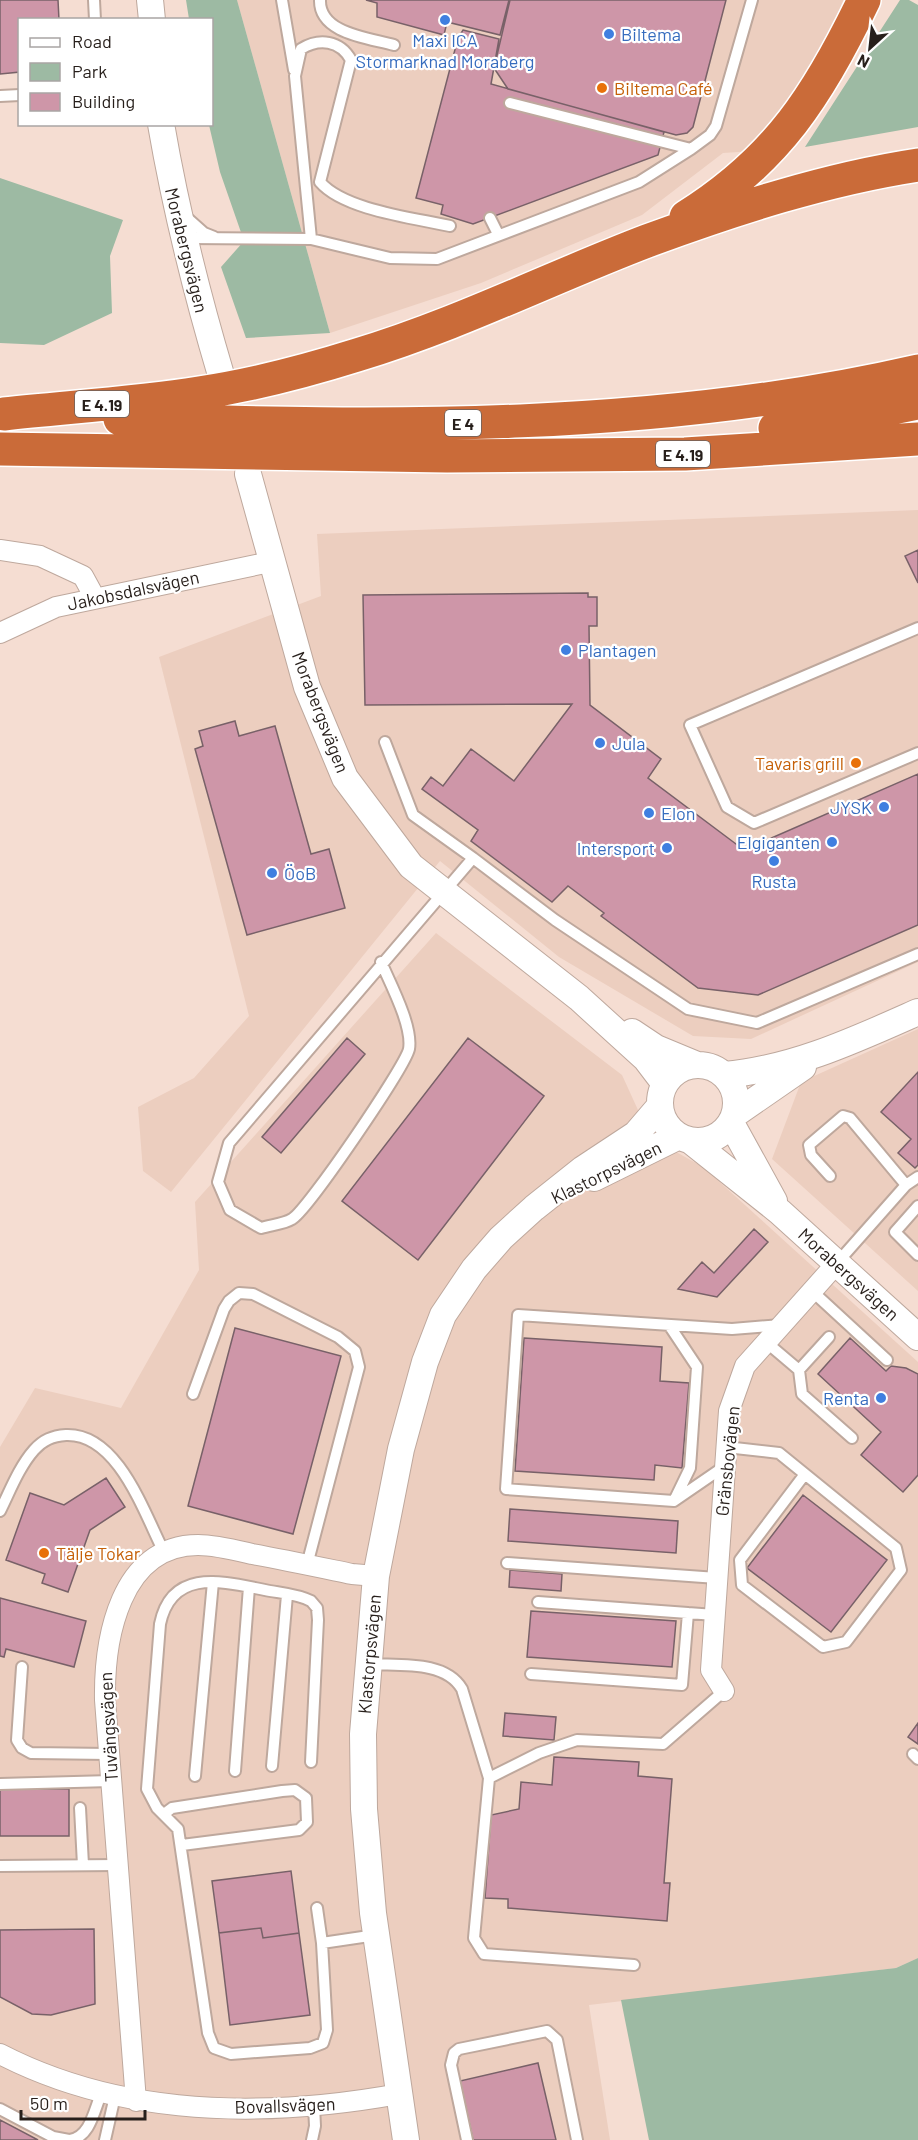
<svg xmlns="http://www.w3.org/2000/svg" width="918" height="2140" viewBox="0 0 918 2140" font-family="Barlow,sans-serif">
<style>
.built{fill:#eccebf}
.green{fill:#9dbaa3}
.building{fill:#ce96a8;stroke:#786168;stroke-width:1.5}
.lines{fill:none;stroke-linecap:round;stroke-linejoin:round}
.service-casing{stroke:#bea89d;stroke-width:14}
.minor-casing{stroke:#bea89d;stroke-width:22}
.tertiary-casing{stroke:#bea89d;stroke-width:28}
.motorway-casing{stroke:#fff;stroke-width:36}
.service{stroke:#fff;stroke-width:10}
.minor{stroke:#fff;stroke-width:20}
.tertiary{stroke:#fff;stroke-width:26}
.motorway{stroke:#ca6b39;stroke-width:33}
.shop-dot{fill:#3f7fe0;stroke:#fff;stroke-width:2}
.food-dot{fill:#e8710a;stroke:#fff;stroke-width:2}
.labels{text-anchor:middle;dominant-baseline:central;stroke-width:4.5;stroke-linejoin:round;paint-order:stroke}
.shield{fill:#fff;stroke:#68625f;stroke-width:1.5}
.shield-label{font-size:16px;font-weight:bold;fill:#271f1b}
.shop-label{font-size:18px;fill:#366cbe;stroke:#fff;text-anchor:start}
.food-label{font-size:18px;fill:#c56008;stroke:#fff;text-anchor:start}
.street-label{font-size:18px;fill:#271f1b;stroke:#fff}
</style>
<rect width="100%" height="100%" fill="#f5ddd2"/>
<path class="built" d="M237 0H843V1L813 74 754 151 723 153 642 215 481 283 330 333Z
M918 510V962L751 1039 693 1036 559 957 440 861 171 1192 143 1171 138 1107 194 1078 249 1016 159 657 321 596 317 534Z
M436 933 622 1075 638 1110 662 1144 703 1167 918 1362V1958L896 1968 589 2005 610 2140H0V1447L35 1388 121 1408 199 1270 195 1202Z
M918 1029V1291L772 1159 801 1082Z"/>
<path class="green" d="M186 0H237L330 333 246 338 221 267 244 241 220 172 209 125 212 124V20L189 19Z
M900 0H909L918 5V127L805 147Z
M0 178 123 220 110 256 112 313 44 345 0 343Z
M918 1958V2140H649L621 2000 896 1968Z"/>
<path class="building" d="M0 0H58L59 20H20V72L0 74Z
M366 0H509L500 35 447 22 444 35 377 17V3Z
M510 0H726L693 127 687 133 676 135 508 89 494 68Z
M463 30 499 39 491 84 664 132 658 155 473 224 441 214 443 205 416 198 458 38Z
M918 550V583L905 556Z
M588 593V597H597V626H589L590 705 661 759 648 778 744 850 918 774V925L758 995 698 988 601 916 604 913 568 886 552 902 471 841 478 830 422 789 431 777 443 786 471 749 514 781 572 704 365 705 363 595Z
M235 721 239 736 275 726 311 854 329 849 345 908 247 935 195 749 203 746 199 731Z
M347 1038 365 1054 281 1153 262 1137Z
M468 1038 544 1096 418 1260 342 1201Z
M918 1072V1165L915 1168 898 1153 911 1139 881 1112Z
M754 1229 768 1242 717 1297 678 1289 702 1262 714 1273Z
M235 1328 341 1356 293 1534 188 1506Z
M524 1338 662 1347 660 1381 689 1383 682 1468 655 1465 654 1480 515 1471Z
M850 1338 886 1371 891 1366 906 1368 918 1374V1475L903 1492 861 1455 881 1432 818 1374Z
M106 1478 125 1507 90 1530 68 1592 42 1583 45 1574 6 1560 30 1493 64 1505Z
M803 1495 887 1560 831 1632 747 1568Z
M510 1509 678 1521 676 1553 508 1541Z
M510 1570 562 1574 561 1591 509 1587Z
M0 1598 86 1621 74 1667 6 1649 4 1657 0 1656Z
M531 1611 676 1621 672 1667 527 1657Z
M505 1713 556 1717 554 1740 503 1736Z
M918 1723V1744L908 1737Z
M554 1757 639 1762 638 1776 672 1779 664 1883H670L667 1921 508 1908V1899L485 1898 491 1815 519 1809 521 1782 552 1785Z
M0 1789H69V1836H0Z
M291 1871 299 1933 263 1938 261 1928 219 1933 212 1881Z
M261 1928 263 1938 299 1933 310 2015 230 2025 219 1933Z
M94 1929 95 2004 51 2015 32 2014 0 1997V1930Z
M538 2063 556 2140H473L460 2081Z
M0 2120 38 2140H0Z"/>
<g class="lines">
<g class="service-casing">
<path id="service" d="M94 0 95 20
M282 0 294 70
M320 0C319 34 370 38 394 45
M0 96 20 95
M510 103 691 149
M186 217 204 233 214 237
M490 218 498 234
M186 238 311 239 390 258 437 259 639 182 691 149 710 135 716 126 752 0
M311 239 295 76 301 49C319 38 340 40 351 60L320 182C344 210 414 218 450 226
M918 628 690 725 727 807 754 823 918 753
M385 742 413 815 473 858
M381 962C390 983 413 1026 409 1049 405 1067 307 1211 292 1219 284 1224 271 1225 261 1228L230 1210 218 1182 229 1143 473 858 555 920 688 1009 757 1023 918 954
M830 1176 811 1155 809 1145 843 1116 850 1118 906 1185
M918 1206 895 1232 918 1255
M837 1263 906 1185 918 1177
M812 1291 887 1360
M669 1325 697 1367 690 1468 674 1501
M766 1342 799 1370 802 1394 852 1438
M799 1370 829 1337
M193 1394 224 1309 229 1301 239 1293 253 1294 338 1337 355 1351 359 1367 307 1565
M726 1447 779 1453 896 1548 901 1570 846 1642 823 1647 742 1585 740 1560 805 1474
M725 1466 674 1501 506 1489 518 1315 732 1329 781 1325
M0 1511C10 1491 19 1467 34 1450 43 1440 52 1436 66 1435 118 1433 144 1513 164 1552
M507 1563 717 1578
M538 1602 715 1615
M369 1664C399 1666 445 1660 462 1689L489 1778
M22 1667 17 1740 22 1748 31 1753 109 1754
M531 1674 682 1685 688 1613
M913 1754 918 1759
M311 1762 318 1620 317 1608 311 1601C298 1594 280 1593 265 1590 224 1582 172 1567 160 1624L147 1789 157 1808 178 1829 208 2033 214 2048 231 2054 310 2048 323 2043 327 2030 322 1943 376 1935
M272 1766 287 1595
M235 1771 249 1587
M195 1776 213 1582
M0 1784 111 1781
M80 1808 83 1865
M164 1814 172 1808 282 1791 295 1790 306 1798 307 1822 299 1830 182 1845
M0 1866 118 1865
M317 1908 322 1943
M634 1965 484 1954 474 1938 489 1778 539 1753 577 1740 663 1744 724 1691
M0 2109 53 2137 69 2140
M70 2140C90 2137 94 2111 101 2094
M105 2140 115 2096
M312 2140 315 2126 314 2106
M467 2140 451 2065 454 2053 459 2049 547 2031 557 2040 577 2140"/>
</g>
<g class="minor-casing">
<path id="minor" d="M0 550 40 556 83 576 95 598
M0 633 56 607 270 562
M724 1691 711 1670 729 1411 745 1366 837 1263
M0 2054C122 2117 266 2118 399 2094
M136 2101 105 1700C104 1639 120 1545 198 1545 216 1545 235 1550 252 1554 285 1560 318 1567 352 1574L376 1576"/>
</g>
<g class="tertiary-casing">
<path id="tertiary" d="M150 0 152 20
M161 124C176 211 196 291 221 375
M248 474 307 687 345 778 411 866 579 998 646 1059 665 1084
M632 1032 656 1048 697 1065
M660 1103a38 38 0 1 1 76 0a38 38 0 1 1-76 0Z
M724 1075C793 1069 855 1040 918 1012
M735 1114 803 1067
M731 1123 774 1201
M691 1141 780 1212 918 1337
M594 1178 679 1136
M406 2140 373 1913 364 1809 363 1734 376 1576 401 1449 425 1362 443 1315 474 1269 501 1238 534 1208 583 1169 636 1134 660 1106"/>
</g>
<g class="motorway-casing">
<path id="motorway" d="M686 217C777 160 819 94 864 0
M4 414C69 407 135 403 199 393 253 385 306 371 357 355 457 325 550 278 647 241 734 209 826 179 918 165
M120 419C386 428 657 431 918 371
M775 428 853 416 918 403
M0 449 447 456 685 454 918 439"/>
</g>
<use href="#service" class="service"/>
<use href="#minor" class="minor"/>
<use href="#tertiary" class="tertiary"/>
<use href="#motorway" class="motorway"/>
</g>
<g class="shop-dot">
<circle cx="445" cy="20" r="6"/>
<circle cx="609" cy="34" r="6"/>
<circle cx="566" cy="650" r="6"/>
<circle cx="600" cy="743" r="6"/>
<circle cx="884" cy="807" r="6"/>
<circle cx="649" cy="813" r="6"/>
<circle cx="832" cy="842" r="6"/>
<circle cx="667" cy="848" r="6"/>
<circle cx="774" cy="861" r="6"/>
<circle cx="272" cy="873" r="6"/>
<circle cx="881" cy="1398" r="6"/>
</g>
<g class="food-dot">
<circle cx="602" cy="88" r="6"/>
<circle cx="856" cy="763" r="6"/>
<circle cx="44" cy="1553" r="6"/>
</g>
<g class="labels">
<g class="shield">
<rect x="75" y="391" width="54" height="26" rx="4.5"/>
<rect x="445" y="410" width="36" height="26" rx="4.5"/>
<rect x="656" y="441" width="54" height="26" rx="4.5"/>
</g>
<g class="shield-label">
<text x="102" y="404">E 4.19</text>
<text x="463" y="423">E 4</text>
<text x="683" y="454">E 4.19</text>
</g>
<g class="shop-label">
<text x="621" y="34">Biltema</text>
<text x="445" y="40" text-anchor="middle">Maxi ICA<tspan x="445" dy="21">Stormarknad Moraberg</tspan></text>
<text x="578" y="650">Plantagen</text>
<text x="612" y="743">Jula</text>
<text x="872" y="807" text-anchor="end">JYSK</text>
<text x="661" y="813">Elon</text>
<text x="820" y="842" text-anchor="end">Elgiganten</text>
<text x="655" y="848" text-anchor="end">Intersport</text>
<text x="284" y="873">ÖoB</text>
<text x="774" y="881" text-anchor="middle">Rusta</text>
<text x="869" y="1398" text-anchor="end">Renta</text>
</g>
<g class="food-label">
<text x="614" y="88">Biltema Café</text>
<text x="844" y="763" text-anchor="end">Tavaris grill</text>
<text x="56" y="1553">Tälje Tokar</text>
</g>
<g class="street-label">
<text transform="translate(187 250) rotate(76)">Morabergsvägen</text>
<text transform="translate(133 590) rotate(-12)">Jakobsdalsvägen</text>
<text transform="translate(321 712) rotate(69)">Morabergsvägen</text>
<text transform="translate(606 1172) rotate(-26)">Klastorpsvägen</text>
<text transform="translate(849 1274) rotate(42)">Morabergsvägen</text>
<text transform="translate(727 1461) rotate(-84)">Gränsbovägen</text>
<text transform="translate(369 1654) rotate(-85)">Klastorpsvägen</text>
<text transform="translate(108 1727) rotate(-93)">Tuvängsvägen</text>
<text transform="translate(285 2105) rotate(-2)">Bovallsvägen</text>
</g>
</g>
<rect x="18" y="18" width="195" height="108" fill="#ffffff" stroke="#a9a5a4" stroke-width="1.5"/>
<rect x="30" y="38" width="30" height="9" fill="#ffffff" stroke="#a9a5a4" stroke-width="1.5"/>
<text x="72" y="48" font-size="18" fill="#271f1b">Road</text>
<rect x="30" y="63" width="30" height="18" fill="#9dbaa3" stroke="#a9a5a4" stroke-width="1.5"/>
<text x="72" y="78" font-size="18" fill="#271f1b">Park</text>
<rect x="30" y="93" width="30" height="18" fill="#ce96a8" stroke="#a9a5a4" stroke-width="1.5"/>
<text x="72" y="108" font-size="18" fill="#271f1b">Building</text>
<g transform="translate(870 48) rotate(207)" stroke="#ffffff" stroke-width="4.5" paint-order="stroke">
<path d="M0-4.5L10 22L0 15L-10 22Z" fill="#271f1b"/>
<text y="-9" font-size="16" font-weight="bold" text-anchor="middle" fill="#271f1b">N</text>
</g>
<path d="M21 2110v9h124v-9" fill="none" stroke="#271f1b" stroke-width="3"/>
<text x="30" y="2110" font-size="18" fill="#271f1b" stroke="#ffffff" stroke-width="4.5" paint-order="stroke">50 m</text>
</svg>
